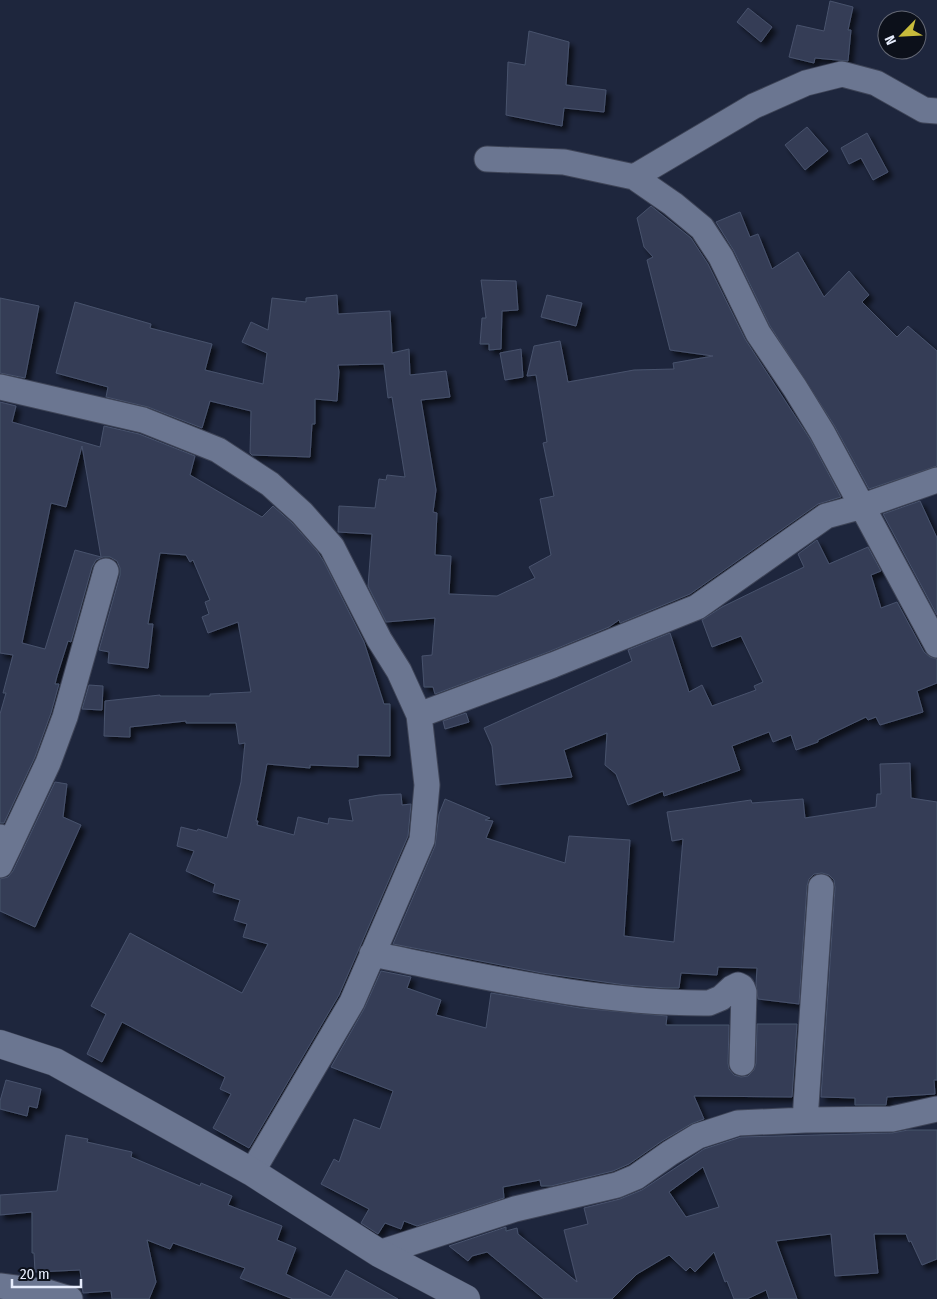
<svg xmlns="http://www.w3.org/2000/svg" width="937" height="1299" viewBox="0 0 937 1299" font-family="'Fira Sans Condensed',sans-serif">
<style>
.building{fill:#353e57;stroke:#48526c;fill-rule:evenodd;filter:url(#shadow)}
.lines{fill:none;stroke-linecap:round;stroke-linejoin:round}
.street-casing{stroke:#3e4457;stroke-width:27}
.secondary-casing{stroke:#3e4457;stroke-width:29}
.street{stroke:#6b7691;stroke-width:25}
.secondary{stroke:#6b7691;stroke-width:28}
</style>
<defs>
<filter id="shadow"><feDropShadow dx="4.5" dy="4.5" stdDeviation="2.5" flood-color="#0009"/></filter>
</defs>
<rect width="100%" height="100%" fill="#1e263d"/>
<path class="building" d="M830 1 853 7 848 30H851L848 61 815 58 814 63 789 57 797 25 824 31Z
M748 8 772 27 761 42 737 22Z
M529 31 569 42 566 85 606 90 604 112 564 108 562 126 506 115 508 62 525 65Z
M807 127 828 151 805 170 785 145Z
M867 133 888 172 873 180 861 158 849 164 841 148Z
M651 206 691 238 708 264 745 339 810 439 841 497 818 504 690 594 620 623 619 620 609 627 548 652 435 694 433 687H424L422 656 432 655 435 618 386 622 368 586 372 534 338 532 339 506 375 508 379 479 386 480 387 475 405 477 392 397 388 398 384 364 338 365 339 372 337 401 315 399V424H312L310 457 252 455 250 453 251 411 210 401 202 428 148 407 106 397 108 387 56 373 75 302 151 324 150 328 212 344 205 370 263 384 267 353 242 342 251 322 268 330 272 298 306 302V298L337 295 338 314 390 311 392 353 409 349 410 375 446 371 450 397 421 400 436 490 433 512 437 513 435 555 451 556 449 594 497 596 535 578 529 567 551 555 540 499 554 496 543 443 547 442 536 375 527 376 534 346 560 341 568 382 634 370 674 369 673 363 713 356 670 350 647 260 653 257 644 247 637 218Z
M740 212 750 237 758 234 772 269 798 252 824 297 849 271 869 295 862 302 897 337 908 326 937 351V466L869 489 834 425 770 326 734 251 716 222Z
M481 280 516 281 518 310 502 311 501 349 489 350V344H480L482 318H486Z
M547 295 582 303 576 326 541 317Z
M0 298 39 306 25 378 0 373Z
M521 349 523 377 505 380 500 353Z
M0 402 16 406 12 422 100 447 104 426 139 434 195 456 190 475 262 517 273 506 292 523 317 551 324 562 364 642 384 704H390V756L358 755V767L310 765V768L267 764 256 821H258L257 825 294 835 298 817 328 824 329 818 353 821 349 800 379 795 401 794 402 805 411 804 408 836 339 995 249 1148 213 1128 231 1094 220 1089 225 1077 122 1022 102 1062 87 1054 106 1014 91 1006 130 933 242 993 268 944 243 937 247 924 234 920 240 900 213 892 215 884 186 871 194 851 177 846 181 827 197 831 198 829 227 838 241 782 245 743 239 744 236 723H186V721L130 727V737L104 736 105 701 160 695V696H210V694L251 692 238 622 208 633 202 617 209 614 205 602 210 600 193 560 190 562 186 555 160 553 148 624H153L148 668 108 663 109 652 99 650 120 575V568L117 561 110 557H103L96 560 92 567 71 642 68 641 57 676 55 684H59L51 713 35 757 4 823H0V714L6 693H3L13 655 0 653ZM82 446 101 557 75 550 45 649 22 643 51 503 66 507Z
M920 501 937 538V615L883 514Z
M817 540 829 564 868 547 881 571 871 575 881 608 897 602 924 652 930 657 937 659V683L917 691 923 712 880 725 876 717 868 720 866 717 818 740V742L796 750 791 735 773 742 769 732 732 746 740 770 664 796 663 791 628 805 616 774 605 765 607 733 564 750 572 777 496 785 492 746 484 728 632 661 628 650 670 633 689 692 702 685 712 706 756 690 754 686 763 682 741 636 712 647 702 620 722 607 804 567 798 554Z
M89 685 103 686 102 710 82 709Z
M466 713 469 722 445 729 443 721Z
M910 763 911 798 937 802V1080H934L935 1094 887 1097 886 1105H855V1098L821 1097 835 888 834 880 829 875 822 873 814 874 809 879 807 886 799 1004 758 999 756 984 757 968 718 967 717 975 681 973 679 988H667L625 985 542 973 393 944 435 846 439 814 445 799 490 818 485 820 493 821 486 838 565 863 569 836 630 840 624 936 674 942 683 839 672 841 667 812 751 800 752 803 803 799 805 818 876 807 877 794H881L880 764Z
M55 782 67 784 63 817 81 825 35 927 0 911V879L8 877 13 871Z
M381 971 411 977 407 988 441 1000 436 1015 486 1028 491 993 580 1008 667 1016 666 1025H729L728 1063 729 1069 734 1075 741 1077 748 1076 754 1070 756 1063 757 1024H797L792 1097 694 1096 704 1119 691 1124 662 1141 629 1164 613 1171 551 1186H541L540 1180 503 1187 504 1198 417 1226 404 1221 401 1229 385 1223 378 1234 361 1223 369 1209 321 1184 334 1159 339 1162 354 1119 380 1129 393 1091 331 1067 364 1009Z
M6 1080 41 1089 37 1108 29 1106 27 1116 0 1109V1101Z
M908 1130H937V1259L922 1265 911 1241 909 1242 906 1234H874L878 1273 835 1276 831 1234 776 1241 797 1299H769L766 1290 747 1299H734L727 1281 725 1282 714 1252 695 1272 690 1267 686 1271 669 1255 637 1274 612 1299H544L487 1252 472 1256 468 1261 449 1246 506 1227V1231L517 1228 518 1234 577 1282 564 1230 588 1224 584 1208 620 1199 642 1190 704 1149 741 1137 892 1133ZM703 1167 719 1207 686 1217 669 1192Z
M66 1135 88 1139 87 1142 132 1152 131 1157 200 1186 201 1183 232 1196 228 1205 282 1226 277 1240 296 1248 286 1274 331 1297 346 1270 398 1299H293L240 1278 245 1268 173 1243 170 1249 147 1240 156 1282 149 1299H112L111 1291 83 1293 80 1270 35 1272 34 1253H32V1212L0 1215V1195L57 1191Z"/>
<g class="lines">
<g class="street-casing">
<path id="street" d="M487 159 564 162 634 177 673 204 702 228 721 257 758 333 795 388 822 432 937 645
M634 177 754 106 806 83 842 74 876 83 924 110 937 111
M0 387 143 420 218 450 270 484 302 513 332 547 379 639 399 671 419 715 427 785 422 840 352 1002 252 1172
M419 715 553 665 697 607 826 516 863 506 937 480
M0 837 11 842 0 865
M11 842 48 763 65 717 106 571
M372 954C483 976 595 1004 709 1003L721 998 732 988 738 985 742 987 744 992 742 1063
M805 1120 821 887
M379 1253 515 1209 617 1185 636 1177 670 1153 698 1136 738 1123 805 1120 892 1119 937 1109
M0 1286 47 1292 70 1299"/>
</g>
<g class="secondary-casing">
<path id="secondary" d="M0 1044 55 1062 252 1172 379 1253 466 1299"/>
</g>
<use href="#street" class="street"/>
<use href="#secondary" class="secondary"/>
</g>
<g transform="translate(902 35) rotate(246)"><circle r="24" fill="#0c101a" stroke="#646875"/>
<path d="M0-4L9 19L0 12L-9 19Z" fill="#c8bb3b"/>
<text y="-8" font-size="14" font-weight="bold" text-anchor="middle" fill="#e7edfd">N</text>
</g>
<path d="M12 1279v8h69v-8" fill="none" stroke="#e7edfd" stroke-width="2.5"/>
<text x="20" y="1279" font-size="15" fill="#e7edfd" stroke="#0c101a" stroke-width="4" paint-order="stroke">20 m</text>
</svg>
